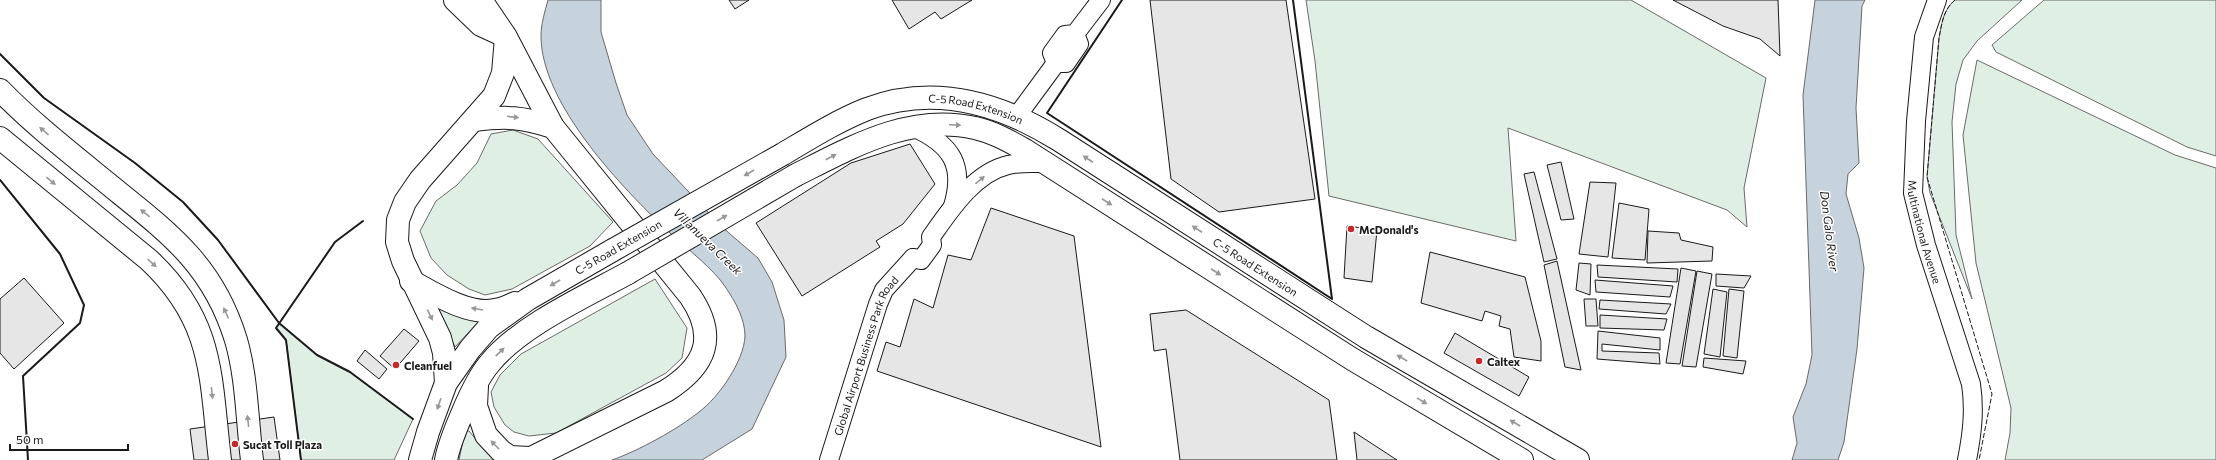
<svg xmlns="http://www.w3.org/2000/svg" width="2216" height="460" viewBox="0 0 2216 460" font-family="Commissioner,sans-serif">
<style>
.green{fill:#e0efe3;stroke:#6a6a6a}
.water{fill:#c6d2dc;stroke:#6a6a6a}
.building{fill:#e6e6e6;stroke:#1a1a1a}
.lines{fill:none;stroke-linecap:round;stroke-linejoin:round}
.minor-casing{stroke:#1a1a1a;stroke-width:20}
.major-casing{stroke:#1a1a1a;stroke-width:24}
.highway-casing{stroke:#1a1a1a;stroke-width:24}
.minor{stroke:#fff;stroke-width:18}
.major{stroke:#fff;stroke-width:22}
.highway{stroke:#fff;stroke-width:22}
.major-bridge-casing{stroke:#1a1a1a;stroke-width:24;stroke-linecap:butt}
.major-bridge{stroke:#fff;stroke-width:22}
.fence{stroke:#1a1a1a;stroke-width:1;stroke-dasharray:5 2;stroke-linecap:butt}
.wall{stroke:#1a1a1a;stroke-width:2}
.oneway{fill:#989898}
.poi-dot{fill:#c62828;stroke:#fff;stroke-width:1.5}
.labels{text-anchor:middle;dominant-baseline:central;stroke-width:3;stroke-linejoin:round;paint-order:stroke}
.street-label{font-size:11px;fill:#1a1a1a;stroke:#fff}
.poi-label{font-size:11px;font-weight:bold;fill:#1a1a1a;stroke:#fff;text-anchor:start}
.water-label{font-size:12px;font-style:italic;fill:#1a1a1a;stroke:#fff}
</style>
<rect width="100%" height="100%" fill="#fff"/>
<path class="green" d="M1306 0H1631L1766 78 1744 188 1747 227 1727 210 1508 128 1516 241 1329 196 1315 61Z
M1955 0H2022L1977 41 1963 60 1956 84 1952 122 1956 235 1972 299 1930 193 1927 177 1939 38C1942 23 1943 10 1955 0Z
M2044 0H2216V156L2187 147 1996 52 1992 45Z
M1977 60 2175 155 2216 168V460H2005L2010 433 2011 408 1976 263 1963 135Z
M513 130 538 139 613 222 590 246 512 289 485 295 469 289 447 275 431 258 420 231 436 201 457 185 477 163 491 134Z
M655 279 687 328 682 358 666 373 556 433 529 436 514 432 505 425 494 407 491 392 500 375 521 354Z
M435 304 480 320 455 347Z
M279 323 317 355 350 372 413 419 394 460H301L286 340 276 328Z
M465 431H469L489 455 497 460H459Z"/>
<path class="water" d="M548 0H601V32L616 83 627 115 653 154 722 227 758 258 772 282 784 320 786 357 752 429 702 460H612C638 451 678 429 699 412 719 397 744 361 745 336 745 319 735 301 726 288 715 270 686 248 670 233 623 189 541 104 541 36 541 24 545 11 548 0Z
M1815 0H1865L1862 6 1856 108 1859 163 1848 174 1846 194 1859 238 1864 268 1857 349 1844 442 1838 460H1792L1797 443 1793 417 1806 384 1812 355 1803 95Z"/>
<path class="building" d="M729 0H749L735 9Z
M892 0H972L941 19 935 12 909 29Z
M1150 0H1286L1315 199 1219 212 1171 179Z
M1673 0H1778L1780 56 1760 39 1723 26Z
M910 144 935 184 903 224 876 241 880 247 802 296 756 223 851 163Z
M1561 162 1574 219 1561 220 1547 165Z
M1534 172 1557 259 1544 262 1524 174Z
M1590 182 1616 183 1608 257 1579 254Z
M1619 203 1649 209 1645 260 1612 258Z
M991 208 1074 236 1101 447 877 371 886 342 900 347 914 299 933 308 948 255 971 260Z
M1347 226 1377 230 1372 282 1344 278Z
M1648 231 1679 233 1681 240 1713 247 1712 261 1647 263Z
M1430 252 1525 277 1541 341V361L1514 357 1510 329 1499 326 1501 316 1485 311 1482 321 1421 303Z
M1557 261 1581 370 1565 367 1544 265Z
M1579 263 1591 264 1590 295 1576 290Z
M1597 265 1678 269 1677 282 1598 277Z
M1681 268 1696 271 1680 364 1666 363Z
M1697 271 1712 274 1696 367 1682 366Z
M1716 274 1751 276 1744 288 1716 286Z
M24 278 64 323 14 369 0 353V299Z
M1595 280 1673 286 1670 297 1596 292Z
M1713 289 1727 292 1720 357 1704 354Z
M1729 289 1744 291 1737 358 1723 356Z
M1584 299H1596L1598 326H1586Z
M1600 300 1671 304 1666 314 1599 309Z
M1186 310 1329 400 1337 460H1180L1166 349 1154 351 1150 314Z
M1600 315 1667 319 1664 330 1600 328Z
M404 329 419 341 395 369 380 356Z
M1598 331 1660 338V350L1602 344V351L1659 353 1660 364 1597 359Z
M1455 333 1529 377 1519 396 1444 353Z
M365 350 387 369 379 379 357 361Z
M1704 358 1746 361 1743 374 1703 367Z
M274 417 280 460H194L190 429Z
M1354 432 1397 460H1357Z"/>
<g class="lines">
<g class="minor-casing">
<g id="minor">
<path id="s1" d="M1937 0 1924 37 1916 121 1913 193 1926 245 1971 384C1975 411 1972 434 1967 460"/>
<path d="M1056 63 1052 53 1065 35 1075 34 1101 0"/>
<path d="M1056 63H1066L1079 44 1075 34"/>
<path d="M1017 116 1056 63"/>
<path d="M915 128C952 145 965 166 953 206"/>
<path d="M913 258 921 260 932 245 931 237C950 210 974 173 1008 165 1020 162 1033 163 1045 163"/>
<path id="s2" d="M829 460 878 304 884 290 913 258"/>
</g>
</g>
<g class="major-casing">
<g id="major">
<path d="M455 0 481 25 505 36"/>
<path d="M481 0 506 37 553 127 690 296C718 337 706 366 666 391L527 460"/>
<path d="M474 120C507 116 522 117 553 127"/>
<path id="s3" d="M783 154C810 138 837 121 867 109 934 84 1000 103 1059 140L1366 337 1578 460"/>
<path d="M796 175C852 147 910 113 975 128 993 132 1009 141 1025 150L1352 359 1522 460"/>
<path d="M411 281C433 293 469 316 495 310 502 309 509 306 515 303"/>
<path d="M446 383 444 353 440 338 403 261 397 242 398 220 405 202 420 180 494 96 503 73 506 38"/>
<path d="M477 386 476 406 486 435 501 451 510 457 529 458"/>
<path d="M420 460 428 432 446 383 470 349 489 327 528 299 613 250"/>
<path d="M446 460C449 444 456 428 462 414 469 397 478 377 490 363 520 326 586 296 628 273"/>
</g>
</g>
<g class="highway-casing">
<path id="highway" d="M0 90C36 127 78 159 117 191 173 236 214 268 236 340 247 378 247 420 252 460
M0 138 149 260C215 322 210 377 220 460"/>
</g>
<use href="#minor" class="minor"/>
<use href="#major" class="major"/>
<use href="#highway" class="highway"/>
<g class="major-bridge-casing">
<path id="major-bridge" d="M613 250 783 154
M628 273 796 175"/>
</g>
<use href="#major-bridge" class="major-bridge"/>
<path class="fence" d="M1955 0C1943 10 1942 23 1939 38L1927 177 1992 394 1979 460"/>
<path class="wall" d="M1122 0 1047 113 1332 299 1293 0
M0 54 44 98 135 163 183 202 218 240 279 323 317 355 350 372 413 419
M0 180 60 254 84 305 80 323 23 376 28 460
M301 460 286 340 276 328 335 242 363 221"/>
</g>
<defs><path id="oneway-solid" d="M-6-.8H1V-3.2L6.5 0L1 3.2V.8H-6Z"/></defs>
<g class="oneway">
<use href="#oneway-solid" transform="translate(513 117) rotate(7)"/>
<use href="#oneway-solid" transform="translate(955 125) rotate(3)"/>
<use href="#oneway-solid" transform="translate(44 131) rotate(-140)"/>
<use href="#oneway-solid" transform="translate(831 157) rotate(-27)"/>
<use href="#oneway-solid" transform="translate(1088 159) rotate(-147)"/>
<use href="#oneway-solid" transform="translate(749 173) rotate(150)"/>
<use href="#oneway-solid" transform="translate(980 180) rotate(-40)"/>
<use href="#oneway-solid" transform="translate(51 181) rotate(39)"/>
<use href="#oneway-solid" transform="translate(1107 202) rotate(33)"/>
<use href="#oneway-solid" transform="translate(145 213) rotate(-141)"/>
<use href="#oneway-solid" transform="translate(722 218) rotate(-30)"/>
<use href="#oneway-solid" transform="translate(1197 229) rotate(-147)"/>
<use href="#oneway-solid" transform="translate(152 263) rotate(42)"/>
<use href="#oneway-solid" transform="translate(1216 272) rotate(33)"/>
<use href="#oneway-solid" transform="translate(555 283) rotate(150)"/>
<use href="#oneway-solid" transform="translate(477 309) rotate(-170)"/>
<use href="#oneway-solid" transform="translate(226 313) rotate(-114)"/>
<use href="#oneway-solid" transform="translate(430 315) rotate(64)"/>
<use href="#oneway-solid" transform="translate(500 352) rotate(-44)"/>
<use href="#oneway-solid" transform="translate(1402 358) rotate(-150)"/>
<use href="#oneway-solid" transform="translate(212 393) rotate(84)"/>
<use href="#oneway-solid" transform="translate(1422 401) rotate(31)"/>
<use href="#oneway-solid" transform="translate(439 404) rotate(109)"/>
<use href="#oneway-solid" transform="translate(248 421) rotate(-96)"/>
<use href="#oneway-solid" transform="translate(1515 423) rotate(-150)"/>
<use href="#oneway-solid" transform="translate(495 445) rotate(-134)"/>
</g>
<g class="poi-dot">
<circle cx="1351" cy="229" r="4"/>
<circle cx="1479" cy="361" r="4"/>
<circle cx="396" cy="365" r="4"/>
<circle cx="235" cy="444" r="4"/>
</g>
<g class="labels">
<g class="street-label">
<text stroke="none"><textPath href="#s3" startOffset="207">C-5 Road Extension</textPath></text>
<text stroke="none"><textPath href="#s1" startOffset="236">Multinational Avenue</textPath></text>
<text transform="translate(618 247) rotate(-30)">C-5 Road Extension</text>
<text stroke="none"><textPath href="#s3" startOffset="531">C-5 Road Extension</textPath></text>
<text stroke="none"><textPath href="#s2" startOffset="111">Global Airport Business Park Road</textPath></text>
</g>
<g class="poi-label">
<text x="1359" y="229">McDonald's</text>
<text x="1487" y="361">Caltex</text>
<text x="404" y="365">Cleanfuel</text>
<text x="243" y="444">Sucat Toll Plaza</text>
</g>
<g class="water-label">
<text transform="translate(1830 231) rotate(83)">Don Galo River</text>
<text transform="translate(708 241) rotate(44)">Villanueva Creek</text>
</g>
</g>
<path d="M10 444v6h118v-6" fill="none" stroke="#1a1a1a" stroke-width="2"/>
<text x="16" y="444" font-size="12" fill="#1a1a1a" stroke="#ffffff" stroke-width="3" paint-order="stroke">50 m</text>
</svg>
